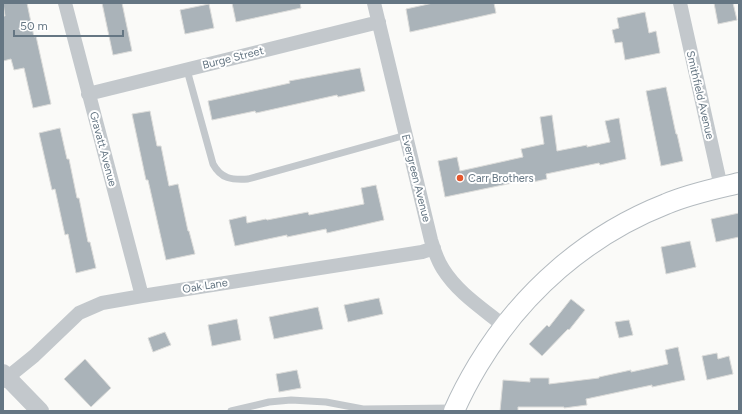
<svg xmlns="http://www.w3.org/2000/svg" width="742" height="414" viewBox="0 0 742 414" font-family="Figtree,sans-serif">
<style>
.building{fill:#aab3b9;stroke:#dcdcda}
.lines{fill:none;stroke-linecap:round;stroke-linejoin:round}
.secondary-casing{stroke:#b3babf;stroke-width:22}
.service{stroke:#c3c8cc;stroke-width:7}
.minor{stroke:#c3c8cc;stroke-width:14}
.tertiary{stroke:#c3c8cc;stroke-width:18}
.secondary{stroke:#fff;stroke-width:20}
.poi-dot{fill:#e4572e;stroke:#fff;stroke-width:1.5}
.labels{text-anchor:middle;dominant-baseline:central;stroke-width:4;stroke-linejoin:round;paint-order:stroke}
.street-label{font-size:11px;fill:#657683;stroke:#fff}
.poi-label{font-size:11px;fill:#657683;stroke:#fff;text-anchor:start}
</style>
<rect width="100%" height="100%" fill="#fafaf8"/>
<path class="building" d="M3 3H27L34 37 36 36 51 104 33 108 24 68 14 70 11 59 3 61V16H5Z
M102 3H122L132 51 113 55Z
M232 3H300L301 8 236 22Z
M433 3H494L496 13 410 32 406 9Z
M714 3H733L737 20 718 24Z
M209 4 214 28 185 34 180 10Z
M645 12 649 33 656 31 660 53 625 60 622 42 615 43 612 30 619 28 617 18Z
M360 68 365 91 338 97 337 95 256 113 255 111 212 120 208 101 290 83 289 81Z
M666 87 676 134H677L683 161 661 166 646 91Z
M150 111 157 146H161L169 186 178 184 188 231H189L195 254 166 260 148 180H146L132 114Z
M552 115 557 151 587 145V147L610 142 605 121 619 118 626 159 600 165 599 163 546 174 547 179 528 183 527 180 445 197 438 161 457 157 460 171 523 157 521 149 544 144 540 117Z
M60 128 67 159H69L77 198H79L88 242H90L96 268 76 273 68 234 65 235 55 189 52 190 39 133Z
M376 185 384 220 327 233 326 229 287 237V235L235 246 229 220 246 216 247 223 266 219 267 220 308 212 309 215 364 204 361 188Z
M739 213V237L716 242 711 219Z
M690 241 696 267 666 274 661 247Z
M379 298 383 314 348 322 344 305Z
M571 299 585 310 569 330 568 329 542 356 529 344 547 325 549 327Z
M318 307 323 329 274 339 269 317Z
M237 319 241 340 212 346 208 325Z
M629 320 633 335 619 338 615 322Z
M165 332 171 345 153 352 148 338Z
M678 347 685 380 652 387V385L586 399 587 405 564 408V407H518V411H500L503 380 530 382V378H549V384L599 378V377L631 370V372L668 364 665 350Z
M717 353 718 359 729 356 733 374 707 380 702 356Z
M85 359 111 388 91 407 64 379Z
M297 370 301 388 279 392 276 374Z"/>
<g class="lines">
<g class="secondary-casing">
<path id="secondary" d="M454 411C461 395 469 380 478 365 522 292 587 235 666 204 689 194 714 189 739 183"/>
</g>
<path class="service" d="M187 70 213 164C221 179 232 180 248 179L406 135
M231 411 269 402 291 400 326 402 363 409 453 408"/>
<path class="minor" d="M65 3 142 296
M374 3 431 240C434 250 437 260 443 269 458 293 482 308 504 326
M680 3 721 187
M88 94 379 22
M3 381 34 356 79 313 102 303 142 296 422 252 434 248"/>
<path class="tertiary" d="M3 373 40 411"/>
<use href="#secondary" class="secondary"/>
</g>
<circle class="poi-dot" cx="460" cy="178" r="4"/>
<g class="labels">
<g class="street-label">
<text transform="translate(233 58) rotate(-14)">Burge Street</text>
<text transform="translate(700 95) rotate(77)">Smithfield Avenue</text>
<text transform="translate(103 149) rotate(75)">Gravatt Avenue</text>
<text transform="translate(416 178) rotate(76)">Evergreen Avenue</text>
<text transform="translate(205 286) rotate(-9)">Oak Lane</text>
</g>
<g class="poi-label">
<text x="468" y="178">Carr Brothers</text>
</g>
</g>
<rect width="742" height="414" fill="none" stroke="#657683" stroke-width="8"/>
<path d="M14 30v6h109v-6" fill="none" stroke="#657683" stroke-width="2"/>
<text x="20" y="30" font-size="12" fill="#657683" stroke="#ffffff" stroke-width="3" paint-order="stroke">50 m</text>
</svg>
